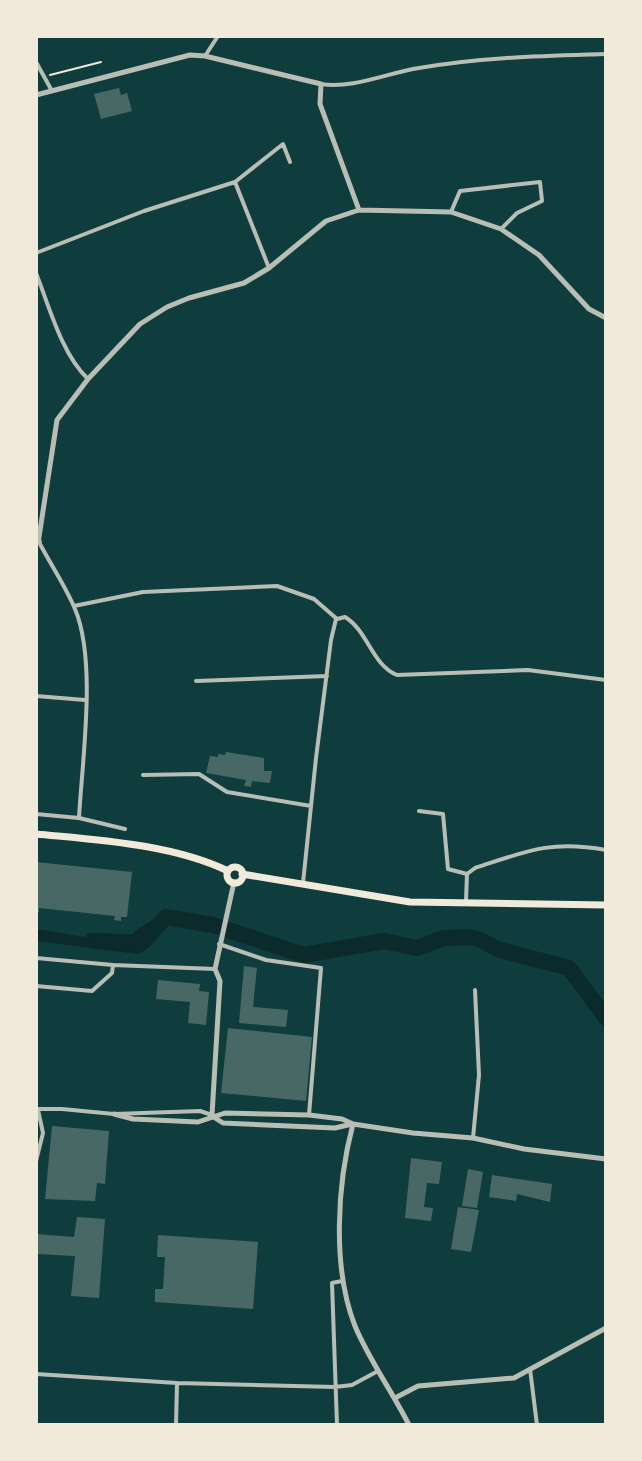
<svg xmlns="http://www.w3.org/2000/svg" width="642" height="1461" viewBox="0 0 642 1461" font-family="'DM Sans',sans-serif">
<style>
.water{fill:#0a2a2b}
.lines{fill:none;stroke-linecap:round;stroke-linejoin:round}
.river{stroke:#0a2a2b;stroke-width:16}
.building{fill:#486865}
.path{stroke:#f1e9da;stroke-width:2}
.minor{stroke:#b8beb3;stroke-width:4}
.tertiary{stroke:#b8beb3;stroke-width:5}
.primary{stroke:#f1e9da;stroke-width:7}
</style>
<rect width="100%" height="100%" fill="#0f3d3e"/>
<path class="water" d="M162 914 166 917C160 934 156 945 138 954L36 941V929L85 937 88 933H109L110 940 128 943 135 931Z"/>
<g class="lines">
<path class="river" d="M97 941 141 943 166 917 213 925 304 955 384 941 417 948 444 938 468 937 479 939 497 949 569 968 606 1018"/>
</g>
<path class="building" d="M119 88 121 95 127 93 132 111 101 119 94 94Z
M226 752 264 758V771H272L270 783 252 781 251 787 244 786 246 780 206 773 210 756 218 757V754L225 755Z
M36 862 132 872 127 917H121V921L114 920 115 916 39 908V912H36Z
M244 966 257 968 253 1007 288 1010 286 1027 239 1023Z
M158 980 200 984 199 991 209 992 206 1025 188 1023 190 1002 156 999Z
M228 1028 312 1037 306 1101 221 1093Z
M52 1126 109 1131 105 1184 97 1183 95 1201 45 1199Z
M411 1158 442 1162 439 1184 427 1183 424 1207 433 1208 431 1221 405 1218Z
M468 1169 483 1172 477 1208 462 1206Z
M492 1175 552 1184 550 1202 517 1194 516 1201 489 1197Z
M458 1207 479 1210 471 1252 451 1249Z
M77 1217 105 1219 99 1298 71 1296 75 1256 36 1254V1234L74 1237Z
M158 1235 258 1242 253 1309 155 1302V1289H163L165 1257H157Z"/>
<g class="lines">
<path class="path" d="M50 75 101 62"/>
<path class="minor" d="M205 56 218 36
M36 62 52 91
M321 84C353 89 387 73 419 68 481 57 544 56 606 54
M235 182 269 268
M451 212 460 191 540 182 542 201 517 213 501 229
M36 253 144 211 235 182 283 144 290 162
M36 273C49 306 62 355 88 379
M39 537 40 544C51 565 66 587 75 609 97 661 82 761 79 818
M74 606 143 592 277 586 314 599 337 619
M337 619 345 617C368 631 372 665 397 675L528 670 606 680
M196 681 327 676
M36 696 85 700
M143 775 199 774 227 792 311 806
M419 811 443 814 448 869 467 874
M36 814 79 818 125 829
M303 883 316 758 331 640 336 619
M466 901 467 874 475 868C527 851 550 840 606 850
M219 944 266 960 321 968 309 1115
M36 958 113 965 215 969
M36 986 92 991 112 973 113 965
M36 1109H62L114 1114 200 1111 212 1115
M473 1138 479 1075 475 990
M36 1161 43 1133 38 1110
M530 1369 537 1425
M36 1374 177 1383 335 1387 352 1385 378 1371
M176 1425 177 1383
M337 1425 332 1283 342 1281"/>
<path class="tertiary" d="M36 95 190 55 205 56 321 84 320 104 359 210
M36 537H39L57 420 88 379 140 324 167 307 189 298 244 283 269 268 326 221 359 210 451 212 501 229 539 255 589 309 606 318
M114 1114 133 1119 198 1122 225 1113 309 1115 342 1119 353 1124 413 1133 473 1138 524 1149 606 1159
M212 1115 220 981 215 969 234 882
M212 1116 223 1123 335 1128 352 1124
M353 1124C337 1184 332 1268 355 1326 368 1358 393 1393 409 1425
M395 1398 418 1386 514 1378 606 1328"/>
<path class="primary" d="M36 834C97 840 172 844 228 871
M227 875a8 8 0 1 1 16 0a8 8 0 1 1-16 0Z
M242 874 410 902 606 905"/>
</g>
<rect width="642" height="1461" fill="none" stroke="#f1e9da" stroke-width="76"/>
</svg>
